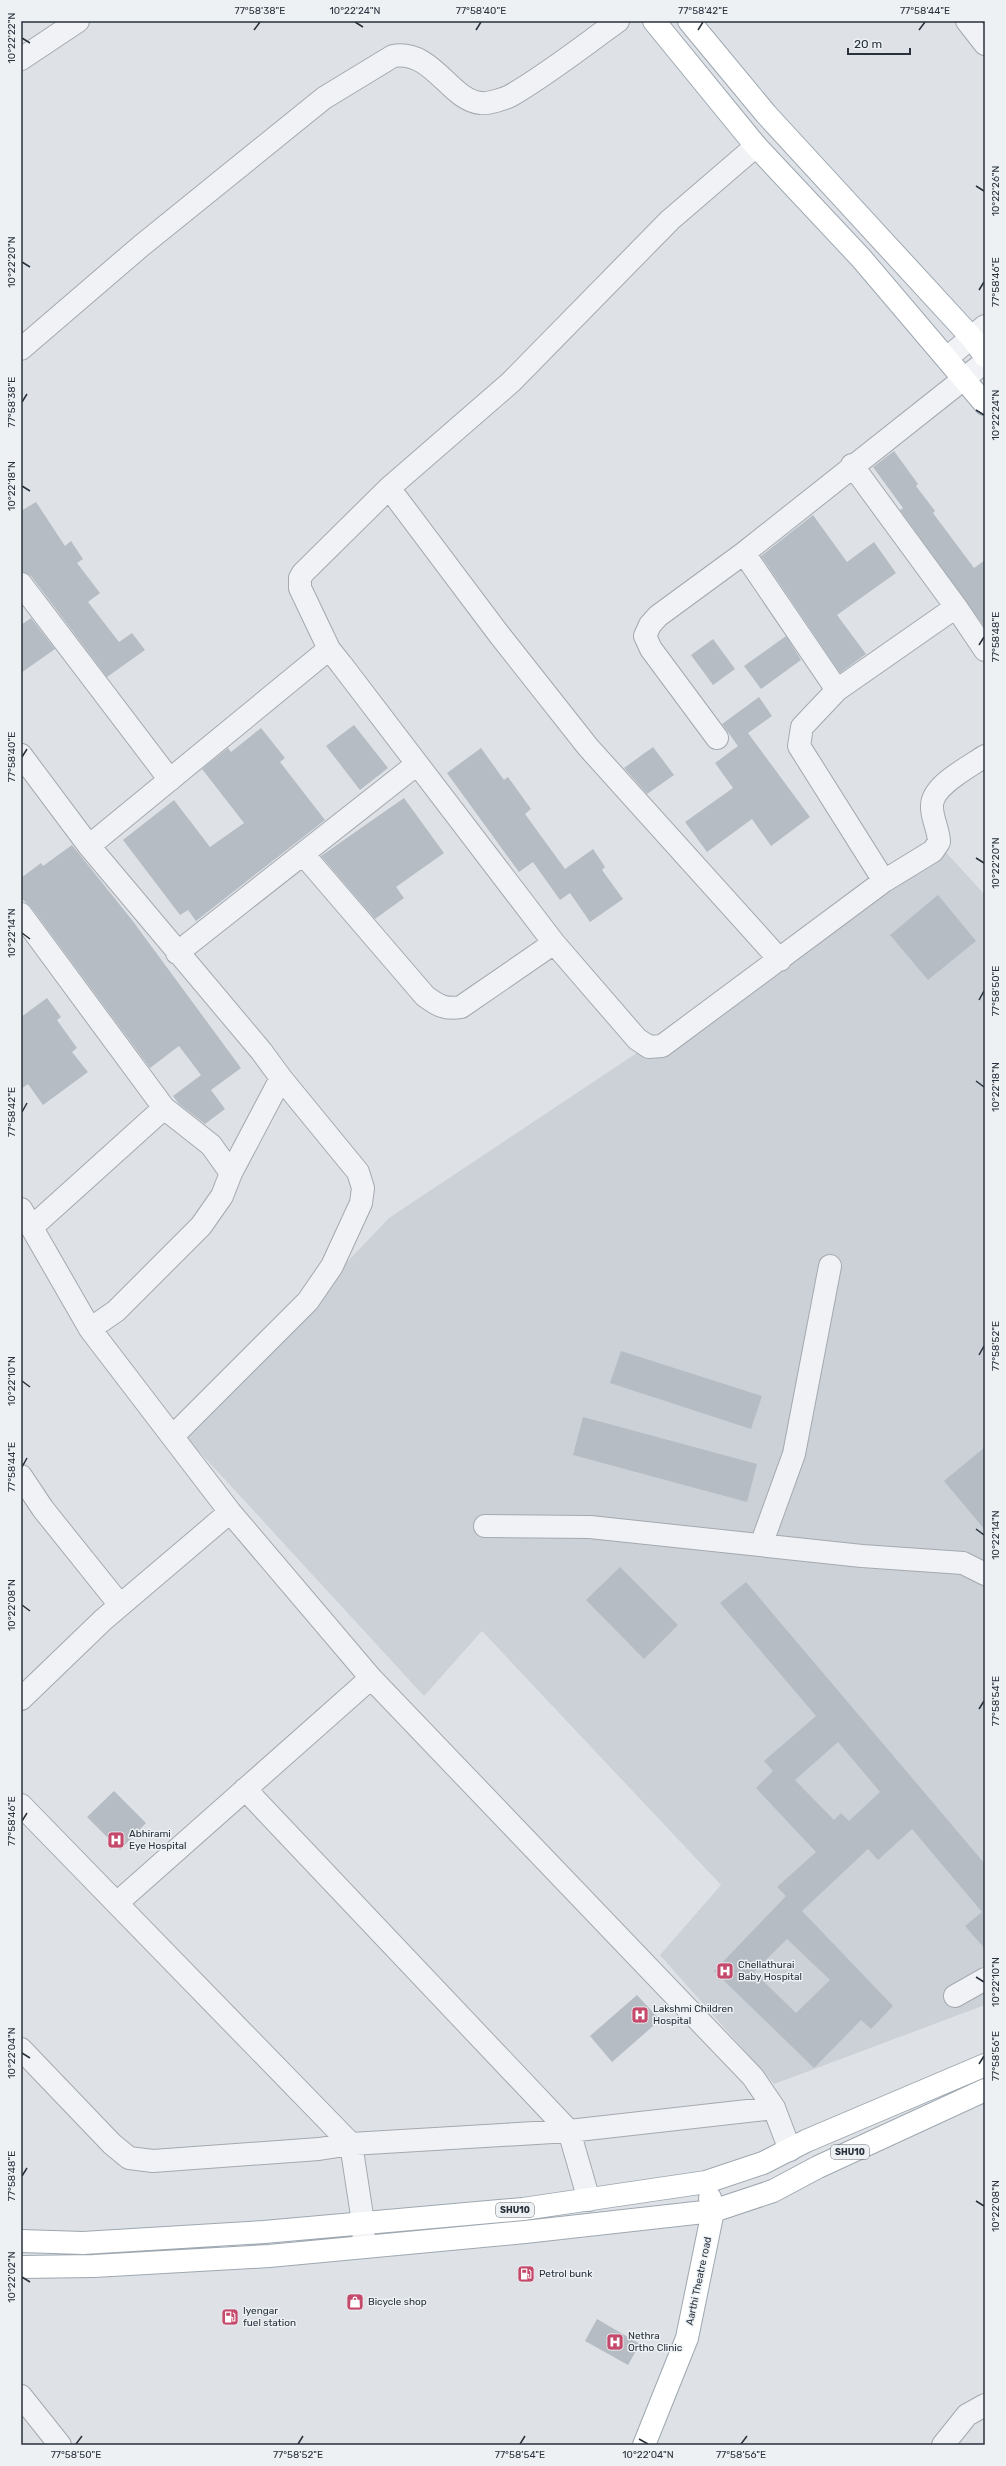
<svg xmlns="http://www.w3.org/2000/svg" width="1006" height="2466" viewBox="0 0 1006 2466" font-family="Rubik,sans-serif">
<style>
.built{fill:#ccd1d8}
.building{fill:#b5bcc3;fill-rule:evenodd}
.lines{fill:none;stroke-linecap:round;stroke-linejoin:round}
.minor-casing{stroke:#a4a9b0;stroke-width:24}
.major-casing{stroke:#9ea8b1;stroke-width:24}
.minor{stroke:#f0f2f5;stroke-width:22}
.major{stroke:#fff;stroke-width:22}
.ticks{fill:none;stroke:#28313c;stroke-width:1.5}
.labels{text-anchor:middle;dominant-baseline:central;stroke-width:3;stroke-linejoin:round;paint-order:stroke}
.shield{fill:#edf1f4;stroke:#636b73;stroke-width:1}
.shield-label{font-size:9px;font-weight:bold;fill:#28313c}
.poi-label{font-size:10px;fill:#28313c;stroke:#edf1f4;text-anchor:start}
.street-label{font-size:10px;fill:#28313c;stroke:#edf1f4}
.neatline{fill:none;stroke:#28313c;stroke-width:1.5}
.ticks-label{font-size:10px;text-anchor:middle;fill:#28313c}
</style>
<rect width="100%" height="100%" fill="#dee2e6"/>
<path class="built" d="M943 849 985 895V2005L774 2084 660 1955 721 1885 482 1631 424 1696 183 1434 389 1218Z"/>
<path class="building" d="M894 451 918 484 916 486 935 511 933 513 974 568 985 560V628L900 510 903 508 873 467Z
M36 502 65 546 71 541 83 559 77 563 100 593 88 602 119 642 132 633 145 650 107 677 31 576 21 571V511Z
M813 515 847 562 874 542 896 573 837 615 866 654 840 673 761 556Z
M31 618 55 649 21 673V625Z
M786 636 801 660 761 689 744 666Z
M713 639 735 669 713 685 691 655Z
M759 697 772 716 748 733 810 817 771 846 752 819 707 852 685 822 733 788 715 763 738 746 722 724Z
M354 725 388 768 360 790 326 746Z
M261 728 285 758 280 762 325 820 196 921 188 910 180 915 123 840 174 800 210 847 244 823 202 769 228 748 231 752Z
M653 747 674 775 647 794 624 768Z
M481 748 504 780 508 777 531 809 525 814 565 869 593 849 605 867 602 870 623 899 590 922 570 893 560 900 533 862 519 872 447 773Z
M404 798 444 853 396 887 404 898 375 919 321 856Z
M72 845 132 920 241 1068 211 1090 225 1109 205 1124 179 1104 173 1096 201 1075 179 1046 150 1068 31 907 21 898V878L41 863 43 866Z
M938 895 976 941 928 980 890 935Z
M47 998 61 1017 57 1020 77 1048 72 1052 88 1072 43 1105 28 1084 21 1089V1017Z
M621 1351 762 1396 751 1429 610 1383Z
M583 1417 757 1464 747 1502 573 1455Z
M985 1447V1530L944 1481Z
M620 1567 678 1625 644 1659 586 1600Z
M746 1582 985 1864V1949L965 1926 982 1912 912 1829 878 1860 868 1849 802 1911 893 2006 871 2029 861 2020 814 2068 714 1971 786 1896 777 1887 816 1852 756 1788 773 1771 764 1761 816 1716 720 1603ZM838 1742 880 1792 849 1821 841 1813 834 1820 795 1780ZM787 1939 830 1980 796 2013 754 1972Z
M114 1791 146 1823 120 1850 87 1817Z
M637 1995 660 2020 612 2062 590 2036Z
M597 2319 640 2344 628 2365 585 2341Z"/>
<g class="lines">
<g class="minor-casing">
<path id="minor" d="M967 21 985 44
M21 59 78 21
M756 146 670 220 511 382 389 488 303 573 300 578V588L329 649 341 664 554 943 637 1039 649 1047 662 1046 884 881 933 851 939 842C939 830 931 817 932 805 933 785 969 767 985 756
M21 349 141 246 324 98 393 56C433 49 450 101 481 103 488 104 504 99 510 96 548 74 583 46 618 21
M947 358 985 326
M852 465 956 607 985 650
M389 488 498 633 588 747 780 960
M744 553 837 690
M21 584 170 780
M717 738 651 649 645 636 650 625 658 616 744 553 985 362
M21 755 89 846 262 1052 281 1078 358 1172 363 1188 361 1203 332 1266 308 1301 173 1436
M89 846 329 649
M303 854 425 996C437 1005 445 1010 461 1007L554 943
M884 881 799 746 802 727 837 690 956 607
M21 914 164 1108 211 1145 231 1173
M177 953 417 764
M21 1209 90 1329 230 1512 371 1678 753 2077 774 2108 790 2150
M32 1227 164 1108
M90 1329 116 1311 201 1226 222 1196 231 1173 281 1078
M21 1476 43 1509 120 1605
M485 1526 590 1527 862 1556 963 1563 985 1574
M761 1545 794 1454 830 1266
M21 1699 103 1620 230 1512
M245 1789 569 2131 774 2108
M21 1805 351 2144 569 2131 589 2200
M117 1903 371 1678
M955 1996 985 1979
M21 2049 112 2144 129 2158 153 2161 319 2149 351 2144 363 2222 364 2247
M21 2396 60 2445
M943 2445 967 2415 985 2405"/>
</g>
<g class="major-casing">
<path id="major" d="M654 21 756 146 861 258 985 404
M689 21 766 114 972 338 985 356
M21 2241 83 2243 264 2232 523 2209 706 2182 763 2163 806 2141 985 2065
M21 2267 94 2266 269 2256 525 2232 713 2211 773 2191 818 2167 985 2090
M644 2445 687 2338 713 2211 710 2198"/>
</g>
<use href="#minor" class="minor"/>
<use href="#major" class="major"/>
</g>
<path class="ticks" d="M355 22 363 27M254 30 260 22M476 30 481 22M698 30 703 22M919 30 925 22M22 38 30 43M976 186 984 191M22 262 30 267M979 290 984 282M22 402 27 394M976 410 984 415M22 486 30 491M979 645 984 637M22 757 27 749M976 858 984 863M22 933 30 939M979 1000 984 991M976 1081 984 1087M22 1112 27 1103M979 1355 984 1346M22 1381 30 1387M22 1467 27 1458M976 1529 984 1535M22 1605 30 1611M979 1709 984 1701M22 1821 27 1813M976 1977 984 1982M22 2053 30 2058M979 2064 984 2056M22 2176 27 2168M976 2201 984 2206M22 2277 30 2282M639 2439 648 2444M76 2444 82 2436M298 2444 303 2436M520 2444 525 2436M741 2444 747 2436"/>
<defs>
<g id="hospital-square" transform="scale(0.9)"><rect x="-9" y="-9" width="18" height="18" rx="4" fill="#c4496a" stroke="#edf1f4"/><path d="M-5-5h3v3.5h4V-5h3V5h-3V1.5h-4V5h-3Z" fill="#fff"/></g>
<g id="fuel-square" transform="scale(0.9)"><rect x="-9" y="-9" width="18" height="18" rx="4" fill="#c4496a" stroke="#edf1f4"/><path d="M-5.5-6h7V0h2V4h1.3V-2.5L3-4.5l.8-.8L6-3V5H2.5V1h-1V6h-7ZM-4.2-4.7v3.2H.2V-4.7Z" fill="#fff"/></g>
<g id="shop-square" transform="scale(0.9)"><rect x="-9" y="-9" width="18" height="18" rx="4" fill="#c4496a" stroke="#edf1f4"/><path d="M-5-2.5h2.3a2.7 3.5 0 0 1 5.4 0H5L5.5 6h-11ZM-1.5-2.5h3a1.5 2.3 0 0 0-3 0Z" fill="#fff"/></g>
</defs>
<g fill-rule="evenodd">
<use href="#hospital-square" x="116" y="1840"/>
<use href="#hospital-square" x="725" y="1971"/>
<use href="#hospital-square" x="640" y="2015"/>
<use href="#fuel-square" x="526" y="2274"/>
<use href="#shop-square" x="355" y="2302"/>
<use href="#fuel-square" x="230" y="2317"/>
<use href="#hospital-square" x="615" y="2342"/>
</g>
<g class="labels">
<g class="shield">
<rect x="831" y="2145" width="38" height="14" rx="3"/>
<rect x="496" y="2203" width="38" height="14" rx="3"/>
</g>
<g class="shield-label">
<text x="850" y="2152">SHU10</text>
<text x="515" y="2210">SHU10</text>
</g>
<g class="poi-label">
<text x="129" y="1834">Abhirami<tspan x="129" dy="12">Eye Hospital</tspan></text>
<text x="738" y="1965">Chellathurai<tspan x="738" dy="12">Baby Hospital</tspan></text>
<text x="653" y="2009">Lakshmi Children<tspan x="653" dy="12">Hospital</tspan></text>
<text x="539" y="2274">Petrol bunk</text>
<text x="368" y="2302">Bicycle shop</text>
<text x="243" y="2311">Iyengar<tspan x="243" dy="12">fuel station</tspan></text>
<text x="628" y="2336">Nethra<tspan x="628" dy="12">Ortho Clinic</tspan></text>
</g>
<g class="street-label">
<text transform="translate(699 2281) rotate(-78)">Aarthi Theatre road</text>
</g>
</g>
<rect width="1006" height="2466" fill="none" stroke="#edf1f4" stroke-width="44"/>
<path d="M848 48v6h62v-6" fill="none" stroke="#28313c" stroke-width="2"/>
<text x="854" y="48" font-size="12" fill="#28313c" stroke="#edf1f4" stroke-width="3" paint-order="stroke">20 m</text>
<rect x="22" y="22" width="962" height="2422" class="neatline"/>
<g class="ticks-label">
<text x="260" y="14">77°58'38"E</text>
<text x="355" y="14">10°22'24"N</text>
<text x="481" y="14">77°58'40"E</text>
<text x="703" y="14">77°58'42"E</text>
<text x="925" y="14">77°58'44"E</text>
<text transform="translate(11 38) rotate(-90)" y="4">10°22'22"N</text>
<text transform="translate(995 191) rotate(-90)" y="4">10°22'26"N</text>
<text transform="translate(11 262) rotate(-90)" y="4">10°22'20"N</text>
<text transform="translate(995 282) rotate(-90)" y="4">77°58'46"E</text>
<text transform="translate(11 402) rotate(-90)" y="4">77°58'38"E</text>
<text transform="translate(995 415) rotate(-90)" y="4">10°22'24"N</text>
<text transform="translate(11 486) rotate(-90)" y="4">10°22'18"N</text>
<text transform="translate(995 637) rotate(-90)" y="4">77°58'48"E</text>
<text transform="translate(11 757) rotate(-90)" y="4">77°58'40"E</text>
<text transform="translate(995 863) rotate(-90)" y="4">10°22'20"N</text>
<text transform="translate(11 933) rotate(-90)" y="4">10°22'14"N</text>
<text transform="translate(995 991) rotate(-90)" y="4">77°58'50"E</text>
<text transform="translate(995 1087) rotate(-90)" y="4">10°22'18"N</text>
<text transform="translate(11 1112) rotate(-90)" y="4">77°58'42"E</text>
<text transform="translate(995 1346) rotate(-90)" y="4">77°58'52"E</text>
<text transform="translate(11 1381) rotate(-90)" y="4">10°22'10"N</text>
<text transform="translate(11 1467) rotate(-90)" y="4">77°58'44"E</text>
<text transform="translate(995 1535) rotate(-90)" y="4">10°22'14"N</text>
<text transform="translate(11 1605) rotate(-90)" y="4">10°22'08"N</text>
<text transform="translate(995 1701) rotate(-90)" y="4">77°58'54"E</text>
<text transform="translate(11 1821) rotate(-90)" y="4">77°58'46"E</text>
<text transform="translate(995 1982) rotate(-90)" y="4">10°22'10"N</text>
<text transform="translate(11 2053) rotate(-90)" y="4">10°22'04"N</text>
<text transform="translate(995 2056) rotate(-90)" y="4">77°58'56"E</text>
<text transform="translate(11 2176) rotate(-90)" y="4">77°58'48"E</text>
<text transform="translate(995 2206) rotate(-90)" y="4">10°22'08"N</text>
<text transform="translate(11 2277) rotate(-90)" y="4">10°22'02"N</text>
<text x="76" y="2458">77°58'50"E</text>
<text x="298" y="2458">77°58'52"E</text>
<text x="520" y="2458">77°58'54"E</text>
<text x="648" y="2458">10°22'04"N</text>
<text x="741" y="2458">77°58'56"E</text>
</g>
</svg>
